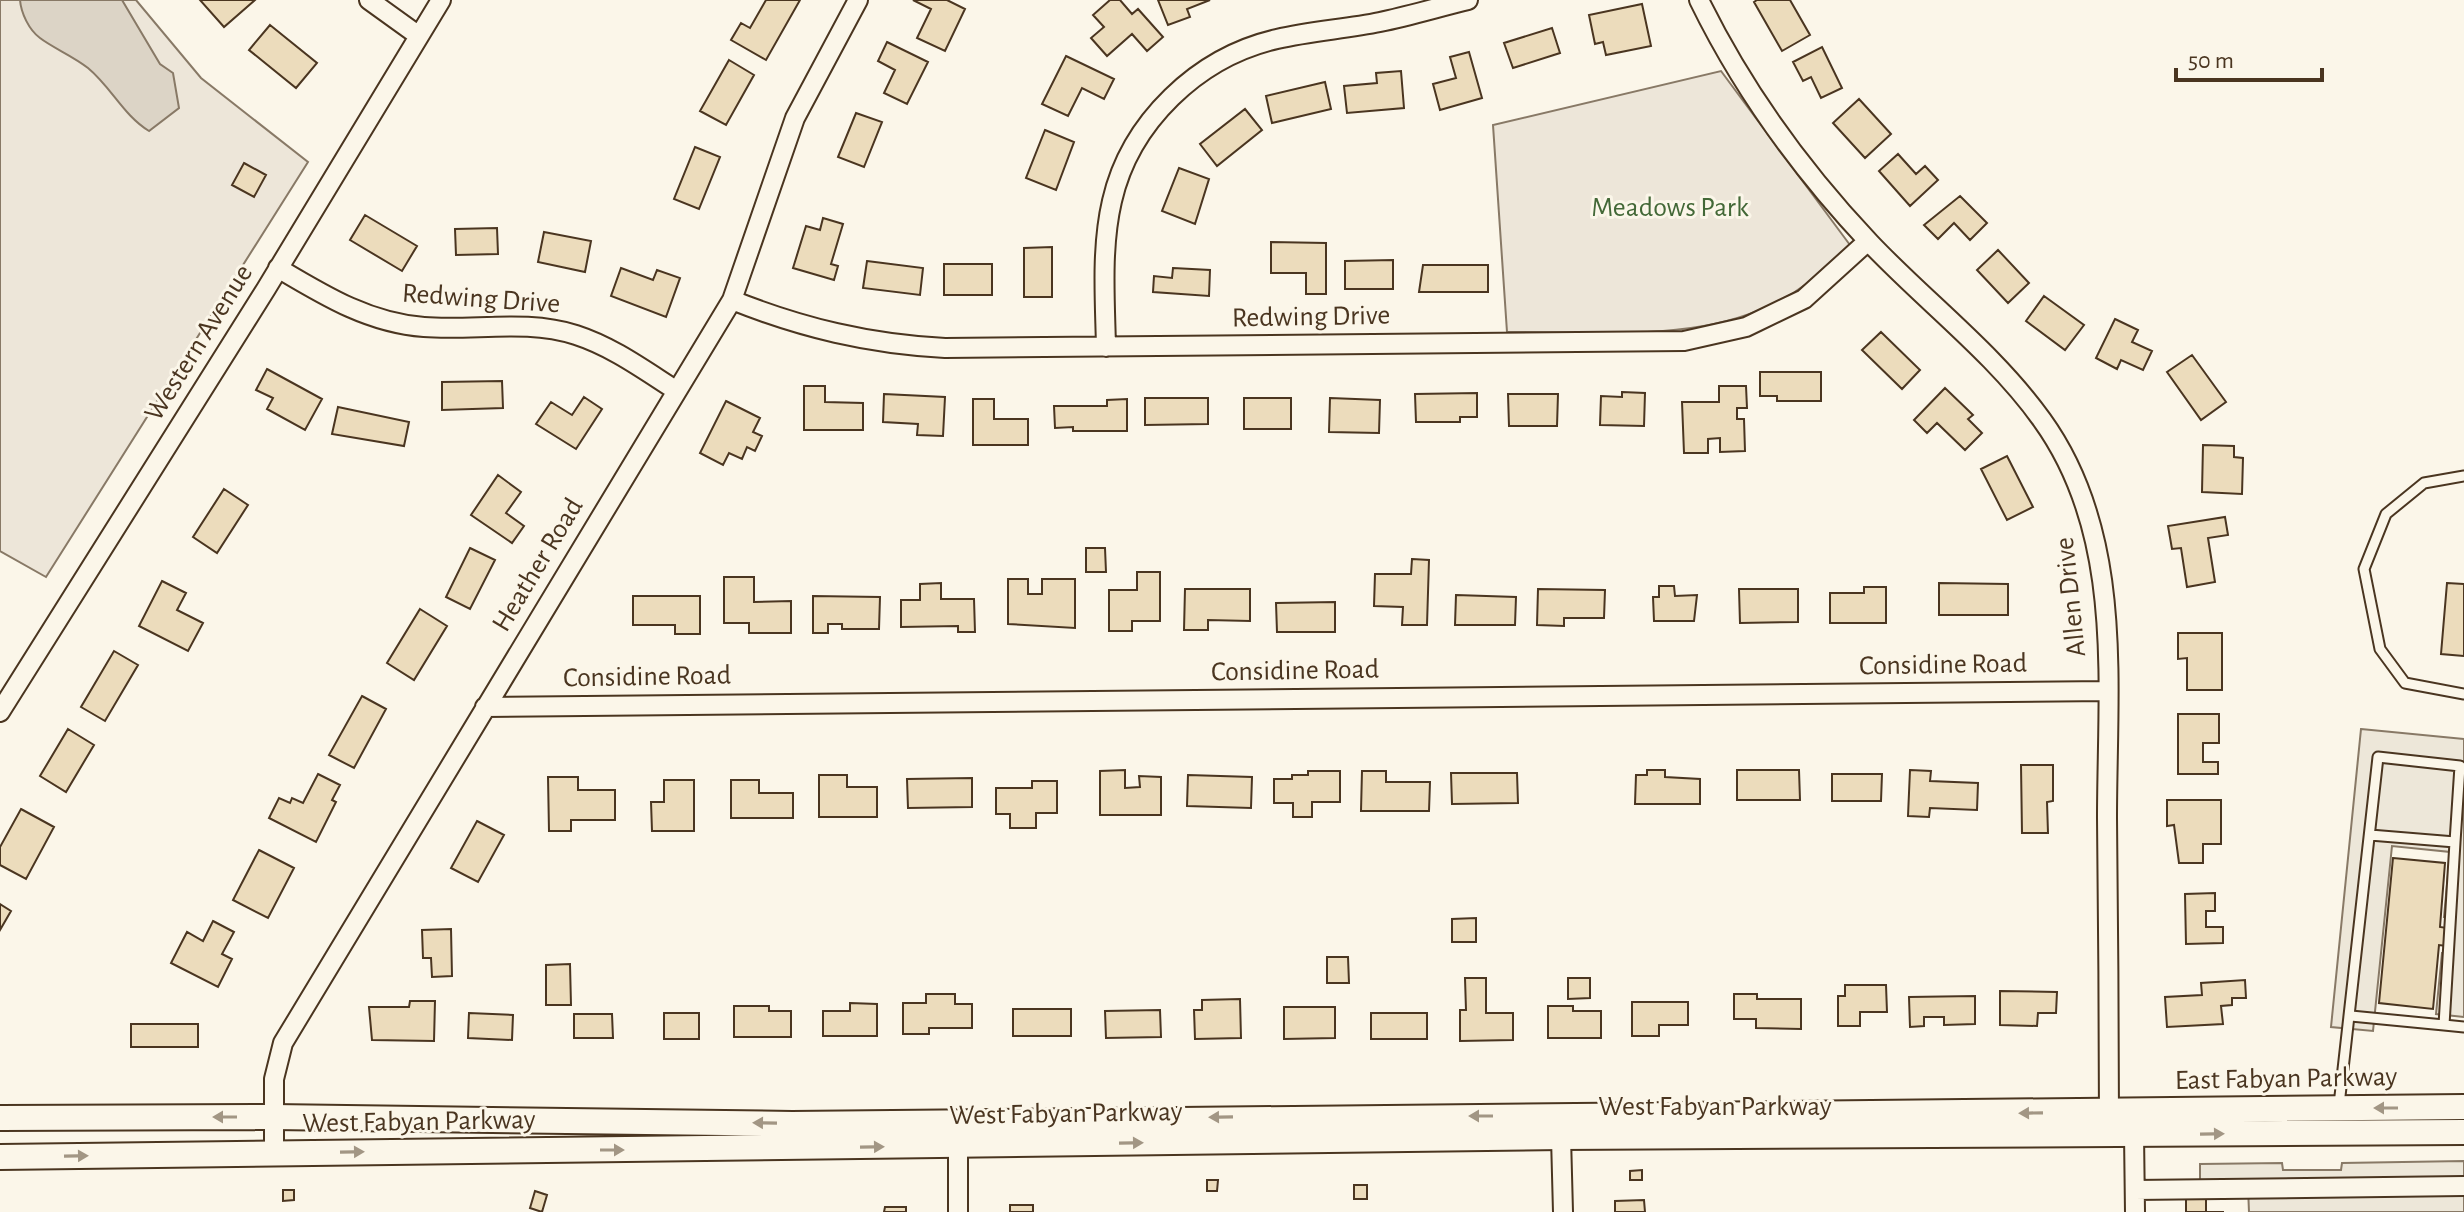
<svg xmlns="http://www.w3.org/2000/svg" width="2464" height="1212" viewBox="0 0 2464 1212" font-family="'Alegreya Sans',sans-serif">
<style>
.green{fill:#ede6d9;stroke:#887966;stroke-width:2}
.parking{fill:#ede7d9;stroke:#887966;stroke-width:2}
.water{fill:#dcd4c6;stroke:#887966;stroke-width:2}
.building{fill:#ecdcbc;stroke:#4a3520;stroke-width:2}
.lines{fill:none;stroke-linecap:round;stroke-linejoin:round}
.service-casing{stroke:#4a3520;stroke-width:13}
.minor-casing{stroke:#4a3520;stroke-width:22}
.secondary-casing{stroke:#4a3520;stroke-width:28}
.service{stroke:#fbf6e9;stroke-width:9}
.minor{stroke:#fbf6e9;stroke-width:18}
.secondary{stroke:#fbf6e9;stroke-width:24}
.oneway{fill:#a29684}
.labels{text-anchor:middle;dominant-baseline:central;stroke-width:6;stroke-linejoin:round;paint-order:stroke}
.park-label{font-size:28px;fill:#436837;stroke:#fbf6e9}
.street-label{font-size:28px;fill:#4a3520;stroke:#fbf6e9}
</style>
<rect width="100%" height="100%" fill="#fbf6e9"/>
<path class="green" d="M0 0H136L201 78 308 162 46 577 0 551Z
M1721 71 1850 245C1837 257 1824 271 1809 282 1725 347 1607 331 1507 332L1493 125Z"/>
<path class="parking" d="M2361 729 2464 739V1017L2436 1014 2442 953H2447L2450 917H2444L2450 852 2392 846 2373 1031 2331 1027Z
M2464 1161V1212H2249L2248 1187H2200V1164L2282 1163 2283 1170H2341L2342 1163Z"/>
<path class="water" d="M20 0H122L160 64 173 73 179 108 149 131C124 116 111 87 88 68 73 56 53 48 40 38 29 30 21 13 20 0Z"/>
<path class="building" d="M200 0H255L224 27Z
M766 0H800L766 60 731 40 741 23 750 28Z
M913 0H947L965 9 945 51 917 38 931 9Z
M1110 0H1120L1132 14 1138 9 1163 37 1147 51 1132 34 1107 56 1091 38 1104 27 1093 15Z
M1158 0H1210L1187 9 1190 17 1168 25Z
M1757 0H1790L1810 35 1782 51 1754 2Z
M1642 4 1651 46 1606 55 1603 42 1595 44 1589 15Z
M270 25 317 63 296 88 249 50Z
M1552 28 1560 53 1513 68 1504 43Z
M887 42 928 62 907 104 884 93 895 70 878 61Z
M1822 47 1842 88 1821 98 1811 77 1803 81 1793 62Z
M1469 52 1482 98 1440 110 1433 84 1456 78 1450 57Z
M1066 56 1114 79 1104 99 1082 88 1068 116 1042 104Z
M729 60 754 75 726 125 700 111Z
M1401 71 1404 108 1347 113 1344 86 1377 83 1376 73Z
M1325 82 1331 109 1272 123 1266 96Z
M1859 99 1891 134 1865 158 1833 123Z
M1245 109 1262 130 1217 166 1200 144Z
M856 113 882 122 864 167 838 157Z
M1045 130 1074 142 1056 190 1026 178Z
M695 147 720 157 699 209 674 199Z
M1898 154 1916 174 1925 166 1938 180 1910 206 1879 171Z
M244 163 266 175 254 197 232 185Z
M1179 168 1209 179 1195 224 1162 211Z
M1960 196 1987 223 1970 240 1954 223 1938 239 1924 225Z
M365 215 417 246 402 271 350 240Z
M823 218 843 224 831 264 838 266 834 280 793 268 806 226 820 230Z
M497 228 498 254 456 255 455 229Z
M544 232 591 241 585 272 538 262Z
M1271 242 1326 243V294H1306V273H1271Z
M1052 247V297H1024V248Z
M1998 250 2029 283 2008 303 1977 270Z
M1393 260V289H1345V261Z
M867 261 923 268 920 295 863 288Z
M944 264H992V295H944Z
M1423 265H1488V292H1419Z
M621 268 653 280 657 270 680 278 666 317 611 296Z
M1173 268 1210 270 1209 296 1153 292 1154 276 1172 278Z
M2044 296 2084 325 2065 350 2026 321Z
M2115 319 2138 330 2132 342 2152 351 2143 370 2121 360 2117 369 2096 358Z
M1881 332 1920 370 1902 389 1862 350Z
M2192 355 2226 402 2201 420 2167 372Z
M267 369 322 399 305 430 267 409 273 398 256 390Z
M1760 372H1821V401H1777V396H1760Z
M502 381 503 408 442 410V382Z
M804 386H825V402L863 403V430H804Z
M1719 386H1746L1747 408H1737V419H1744L1745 451 1720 452V438L1708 439V453H1684L1682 402H1719Z
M1945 388 1973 415 1968 419 1982 433 1965 450 1937 423 1927 433 1914 420Z
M1622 392 1645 393 1644 426 1600 425 1601 396 1622 397Z
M1477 393V417H1460V422H1416L1415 394Z
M884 394 945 397 943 436 917 435 918 424 883 422Z
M1508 394H1558L1557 426H1509Z
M584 397 602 409 576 449 536 424 551 402 572 415Z
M1145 398H1208V424L1145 425Z
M1244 398H1291V429H1244Z
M1330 398 1380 400 1379 433 1329 432Z
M973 399H994V419H1028V445H973Z
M1127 399V431H1073V427L1055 428 1054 406H1107V400Z
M726 401 760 418 753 432 762 436 755 451 747 447 742 459 729 453 723 465 700 453Z
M338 407 409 422 404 446 332 434Z
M2203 445 2234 446V457L2243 458 2242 494 2202 492Z
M2007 456 2033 507 2007 520 1981 469Z
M498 475 521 492 506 513 524 526 512 543 471 515Z
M224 489 248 505 217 553 193 537Z
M2225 517 2228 535 2208 538 2215 582 2187 587 2181 548 2172 549 2168 526Z
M470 548 495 560 470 609 446 597Z
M1086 548H1105L1106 572H1086Z
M1412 559 1429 560 1427 625H1402L1403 607 1374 606 1375 574H1411Z
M1137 572H1160V621H1132V631H1109V590H1137Z
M724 577H754V602L791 601V633H749V623H724Z
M1008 579H1028V594H1042V579H1075V628L1008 624Z
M162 581 186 593 177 610 203 623 188 651 139 626Z
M941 583V599H974L975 632H958V626L901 627V600H920V584Z
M1939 583 2008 584V615H1939Z
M2447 583 2464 584V656L2441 654Z
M1659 586H1674L1675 596 1697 595 1694 621H1654L1653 597H1659Z
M1864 587H1886V623H1830V593H1864Z
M1185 589H1250V621L1208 620V630H1184Z
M1538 589 1605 590 1604 618H1564V626L1537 625Z
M1739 589H1798V622L1740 623Z
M1456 595 1516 597 1515 625H1455Z
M633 596H700V634H675V625H633Z
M813 596 880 597 879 629H842V624H828V633H813Z
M1335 602V632H1277L1276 603Z
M420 609 447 626 414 680 387 663Z
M2178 633H2222V690H2187V658L2178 659Z
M114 651 138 665 105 721 81 707Z
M362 696 386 709 354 768 329 755Z
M2178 714H2219V743H2203V762H2218V774H2178Z
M68 729 94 745 66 792 40 776Z
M2021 765H2053V801L2047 802 2048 833H2022Z
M1125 770V788L1140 787 1139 776 1161 777V815H1100V771Z
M1647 770H1665V777L1700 779V804H1635L1636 775H1647Z
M1737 770H1799L1800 800H1737Z
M1910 770 1931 771 1930 781 1978 783 1977 810 1930 808 1929 817 1908 816Z
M1308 771H1340V802H1312V817H1293V803H1274V779H1292V775H1308Z
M1362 771H1386V782H1430L1429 811H1361Z
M1451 773H1517L1518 803 1452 804Z
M318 774 340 785 332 800 336 802 316 842 269 818 279 798 290 803 292 798 303 803Z
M1832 774H1882L1881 801H1832Z
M819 775H847V787H877V817H819Z
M1188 775 1252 777 1251 808 1187 806Z
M548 777H578V790H615V820H571V831H549Z
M972 778V807L908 808 907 779Z
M664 780H694V831H652L651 802H664Z
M731 780H759V793H793V818H731Z
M1032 781H1057V813H1036V828H1010V814H996V788H1032Z
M2167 800H2221V844H2203V863H2179L2174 825 2167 826Z
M21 809 54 827 26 879 0 865V847Z
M477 821 504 835 478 882 451 868Z
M259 850 294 868 268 918 233 900Z
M2393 858 2445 863 2440 927 2447 928V946L2439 945 2433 1009 2379 1003Z
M2215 893V911H2206V927H2223V943L2186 944 2185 894Z
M0 904 11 911 0 930Z
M1476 918V942H1452V919Z
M213 921 234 932 222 954 232 959 218 987 171 963 187 932 203 941Z
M451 929 452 976 432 977 431 958H423L422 930Z
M1327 957H1348L1349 983H1327Z
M570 964 571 1005H546V965Z
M1465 978H1486V1013H1513V1040L1460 1041V1010H1466Z
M1568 978H1590V998L1568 999Z
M2245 980 2246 998H2232V1005L2221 1006 2223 1024 2167 1027 2165 997 2202 995 2201 983Z
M1845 985H1886L1887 1012H1860V1026H1838V996H1845Z
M2000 991 2057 992 2056 1013H2038L2037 1026 2000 1025Z
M926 994H955V1004H972V1028H929V1034H903V1003H926Z
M1734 994H1757V999H1801V1029L1756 1028V1019H1734Z
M1975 996V1024L1944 1025V1017H1924V1026L1910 1027 1909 997Z
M1240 999 1241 1038 1195 1039 1194 1010H1202V1000Z
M410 1001H435L434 1041 372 1040 369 1007H409Z
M1632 1002H1688V1025H1659V1036H1632Z
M850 1003 877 1004V1036H823V1011H850Z
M734 1006H769V1011H791V1037H734Z
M1548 1006H1573V1011H1601V1038H1548Z
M1284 1007H1335V1038L1284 1039Z
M1013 1009H1071V1036H1013Z
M1160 1010 1161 1037 1106 1038 1105 1011Z
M469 1013 513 1015 512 1040 468 1038Z
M664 1013H699V1039H664Z
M1371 1013H1427V1039H1371Z
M574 1014H612L613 1038H574Z
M131 1024H198V1047H131Z
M1642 1170V1180H1630V1171Z
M1207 1180H1218L1217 1191H1207Z
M1354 1185H1367V1199H1354Z
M283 1190H294V1200L283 1201Z
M535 1191 547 1195 542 1212 530 1208Z
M2186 1198H2206V1212H2224H2186Z
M1644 1200 1645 1212H1615V1201Z
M1010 1205H1033V1212H1010Z
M885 1207H906V1212H884Z"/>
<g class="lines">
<g class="service-casing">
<path id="service" d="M2464 476 2424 483 2386 514 2364 569 2380 649 2405 683 2464 694
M2351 1016 2444 1025 2455 842
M2444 1025 2464 1027
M2339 1105 2378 757 2460 766 2455 842 2370 835"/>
</g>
<g class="minor-casing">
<path id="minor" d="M369 0 419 36
M1699 0C1742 88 1803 172 1870 243 1926 302 1995 354 2042 420 2125 535 2107 684 2107 818 2108 920 2109 1021 2109 1123
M278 268C325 296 369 323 424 327 474 331 526 319 576 335 613 347 644 370 677 391
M732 300C802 328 869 344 945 348L1684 341 1746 327 1804 299 1868 241
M1106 347C1105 300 1101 248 1112 201 1130 122 1198 57 1277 39 1311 31 1346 29 1380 22 1409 16 1439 7 1468 0
M485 707 2107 691
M0 712 266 289 441 0
M2134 1134 2135 1212
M1561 1137 1563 1212
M274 1154V1079L283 1043 732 300 795 118 858 0
M2135 1190 2464 1186
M958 1212V1145"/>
</g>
<g class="secondary-casing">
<path id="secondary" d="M0 1118 274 1117 792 1124 2464 1107
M0 1157 1561 1137 2464 1132"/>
</g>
<use href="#service" class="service"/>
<use href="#minor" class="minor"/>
<use href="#secondary" class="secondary"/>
</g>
<defs><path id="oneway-solid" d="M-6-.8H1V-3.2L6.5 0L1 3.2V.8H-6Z" transform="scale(2)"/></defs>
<g class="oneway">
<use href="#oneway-solid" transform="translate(2386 1108) rotate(180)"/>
<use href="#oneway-solid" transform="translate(2031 1113) rotate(179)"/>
<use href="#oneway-solid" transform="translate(1481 1116) rotate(180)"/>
<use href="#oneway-solid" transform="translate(225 1117) rotate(180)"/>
<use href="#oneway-solid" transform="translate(1221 1117) rotate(179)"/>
<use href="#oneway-solid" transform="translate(765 1123) rotate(-179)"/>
<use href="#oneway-solid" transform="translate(2212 1134) rotate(-1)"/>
<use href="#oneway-solid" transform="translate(1131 1143) rotate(-1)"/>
<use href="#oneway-solid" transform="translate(872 1147) rotate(-1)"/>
<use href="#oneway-solid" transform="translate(612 1150)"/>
<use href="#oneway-solid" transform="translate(352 1152) rotate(-1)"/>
<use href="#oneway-solid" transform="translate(76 1156) rotate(-1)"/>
</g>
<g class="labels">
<g class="park-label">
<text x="1670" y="208">Meadows Park</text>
</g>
<g class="street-label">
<text transform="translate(481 299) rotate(4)">Redwing Drive</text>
<text transform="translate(1311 317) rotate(-1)">Redwing Drive</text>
<text transform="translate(199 343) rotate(-58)">Western Avenue</text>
<text transform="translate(538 565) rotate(-59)">Heather Road</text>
<text transform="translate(2071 597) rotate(-96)">Allen Drive</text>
<text transform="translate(1943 665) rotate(-1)">Considine Road</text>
<text transform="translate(1295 671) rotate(-1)">Considine Road</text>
<text transform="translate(647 677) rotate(-1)">Considine Road</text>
<text transform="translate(2286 1079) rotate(-1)">East Fabyan Parkway</text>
<text x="1715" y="1107">West Fabyan Parkway</text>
<text transform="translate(1066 1114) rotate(-1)">West Fabyan Parkway</text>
<text transform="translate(419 1122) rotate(-1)">West Fabyan Parkway</text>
</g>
</g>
<path d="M2176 68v12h146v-12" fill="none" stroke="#4a3520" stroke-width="4"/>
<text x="2188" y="68" font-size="24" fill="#4a3520" stroke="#fbf6e9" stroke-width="6" paint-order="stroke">50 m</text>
</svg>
